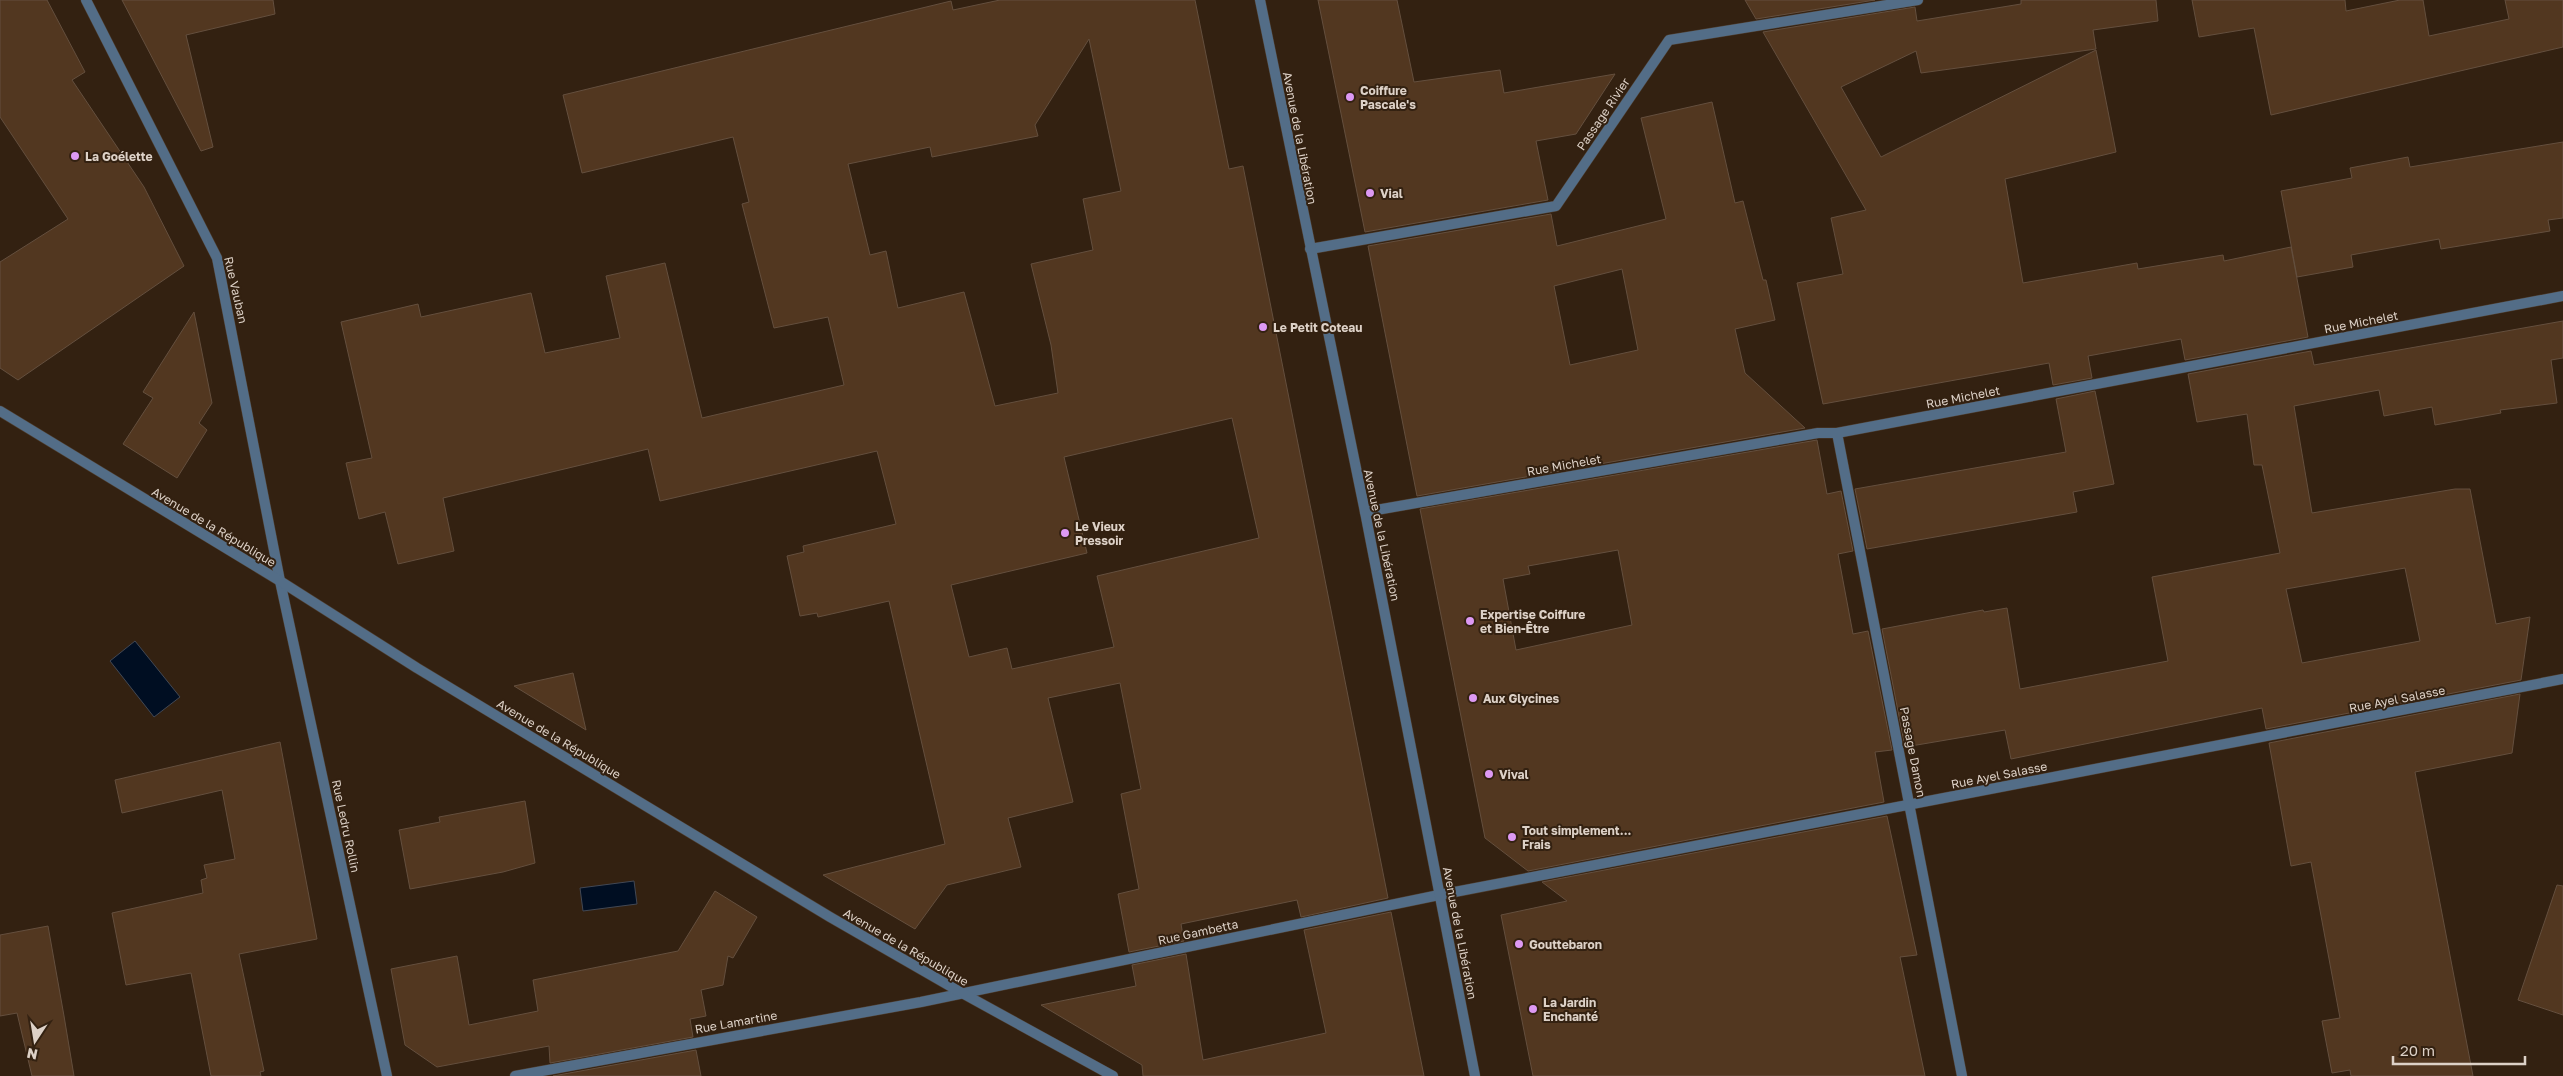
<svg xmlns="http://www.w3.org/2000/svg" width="2563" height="1076" viewBox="0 0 2563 1076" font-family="'Golos Text',sans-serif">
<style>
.water{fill:#000e22;stroke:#424854}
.building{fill:#523720;stroke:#644f3e;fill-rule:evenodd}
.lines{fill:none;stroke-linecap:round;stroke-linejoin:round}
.minor-casing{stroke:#4e3d2e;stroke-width:11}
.tertiary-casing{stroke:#4e3d2e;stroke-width:11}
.minor{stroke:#536d87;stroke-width:10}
.tertiary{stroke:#536d87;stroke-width:10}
.poi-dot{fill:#dd99f3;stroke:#332111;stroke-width:2}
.labels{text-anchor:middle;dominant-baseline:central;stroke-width:4;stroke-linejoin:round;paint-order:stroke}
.poi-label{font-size:12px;font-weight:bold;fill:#ddd1c7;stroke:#332111;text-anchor:start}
.street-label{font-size:12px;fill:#ddd1c7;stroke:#332111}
</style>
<rect width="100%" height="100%" fill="#332111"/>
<path class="water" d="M135 641 180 697 154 717 110 661Z
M634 881 637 904 583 911 580 888Z"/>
<path class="building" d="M0 0H47L85 72 72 80 144 187 184 266 18 380 0 368V262L68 219 0 117Z
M122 0H273L275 14 186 35 213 147 201 151Z
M1000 0H1195L1229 169 1243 166 1388 898 1301 917 1297 900 1181 924 1184 941 1129 952 1118 894 1139 889 1121 794 1141 789 1120 683 1048 698 1073 802 1008 818 1021 867 947 885 915 929 823 875 945 844 889 601 818 617 817 613 800 616 787 556 804 552 803 546 896 524 877 451 660 501 648 449 443 498 454 551 398 564 385 512 359 519 346 463 372 458 341 322 418 304 421 317 531 293 545 353 620 338 606 276 665 263 702 418 844 385 828 317 774 328 742 204 749 202 733 137 582 173 563 95 951 1 953 10ZM1089 39 1121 191 1083 199 1093 250 1031 264 1051 345 1058 393 995 406 964 292 898 308 886 251 870 255 848 164 930 147 932 157 1038 136 1035 125ZM1232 418 1259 538 1097 576 1114 647 1012 669 1007 648 969 657 951 585 1087 553 1064 457Z
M1318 0H1397L1414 82 1500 70 1504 93 1615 74 1576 134 1536 141 1548 200 1365 232Z
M1745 0H1875L1756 19Z
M2021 0H2156L2158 21 2093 30 2096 49 1921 73 1916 51 1841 87 1881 157 2096 50 2116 152 2005 179 2023 283 2137 263 2138 269 2223 255 2224 261 2291 247 2308 337 2185 360 2181 339 2088 356 2092 378 2053 385 2049 363 1823 404 1797 283 1843 274 1831 218 1866 210 1763 32 1915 7 1917 21 2021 4Z
M2192 0H2345L2346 11 2400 0H2423L2429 36 2509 19 2505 0H2563V47L2271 115 2254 28 2199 37Z
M1712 102 1735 203 1743 201 1763 280H1766L1775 320 1735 329 1745 373 1805 428 1417 496 1368 246 1551 214 1557 246 1666 219 1641 118ZM1622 269 1638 350 1570 365 1554 286Z
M2563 142V218L2548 220 2550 231 2441 249 2439 239 2351 255 2353 267 2297 277 2281 191 2352 178 2350 168 2408 157 2410 167Z
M194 312 212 403 199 423 207 430 177 478 123 444 153 398 143 392Z
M2563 321V358L2551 360 2557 403 2500 410 2501 413 2435 425 2432 407 2384 416 2379 390 2294 406 2312 513 2455 489H2470L2496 624 2530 617 2521 680 2266 729 2262 708 2011 759 2005 730 1905 747 1882 629 1983 610 1984 612 2007 608 2020 689 2168 661 2152 577 2280 553 2262 465H2254L2247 414 2197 422 2188 374 2311 351 2314 365ZM2405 568 2420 641 2302 663 2286 589Z
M2095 391 2114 484 2073 492 2077 512 1867 549 1855 489 2066 452 2056 399Z
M1817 440 1827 494 1841 491 1853 551 1838 554 1853 634 1868 631 1892 750 1875 752 1884 802 1528 871 1485 838 1420 509ZM1618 550 1632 625 1516 650 1503 579 1530 574 1528 566Z
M573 673 586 730 514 686Z
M2520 694 2512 753 2415 772 2473 1076H2351L2350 1070 2332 1073 2322 1021 2340 1018 2311 862 2291 866 2269 743Z
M280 742 317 939 239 954 264 1071 260 1072 261 1076H211L191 973 126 985 112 913 203 893 201 880 207 878 204 865 235 859 222 790 122 813 115 780Z
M525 801 535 863 503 872 410 889 399 830 440 822 439 817Z
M1887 816 1917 955 1900 957 1925 1076H1533L1501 915 1567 901 1542 882Z
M2557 885 2563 886V1015L2518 1000Z
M715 891 757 917 733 958 728 956 723 985 701 990 706 1016 690 1019 693 1037 550 1063 549 1046 437 1067 405 1045 391 969 457 956 469 1025 538 1011 533 980 678 951Z
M1391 912 1424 1076H1143L1142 1065 1041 1005 1136 986 1132 965 1186 954 1203 1060 1326 1033 1304 930Z
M48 926 64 1016 74 1076H32L17 1013 0 1016V935Z
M696 1050 701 1076H553Z"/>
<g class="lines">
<g class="minor-casing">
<path id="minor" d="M86 0 217 258 280 581 387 1076
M1310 249 1556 206 1669 40 1918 0
M1837 433 1962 1076
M1365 512 1818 433H1837L2563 296
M515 1076 921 1002 1439 895 2563 679"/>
</g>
<g class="tertiary-casing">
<path id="tertiary" d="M1260 0 1365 512 1475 1076
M0 411 280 581 417 668 830 917 962 993 1113 1076"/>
</g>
<use href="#minor" class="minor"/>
<use href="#tertiary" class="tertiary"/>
</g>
<g class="poi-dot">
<circle cx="1350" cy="97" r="5"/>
<circle cx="75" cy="156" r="5"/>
<circle cx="1370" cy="193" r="5"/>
<circle cx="1263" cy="327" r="5"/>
<circle cx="1065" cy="533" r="5"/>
<circle cx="1470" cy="621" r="5"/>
<circle cx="1473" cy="698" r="5"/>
<circle cx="1489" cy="774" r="5"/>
<circle cx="1512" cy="837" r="5"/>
<circle cx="1519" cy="944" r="5"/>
<circle cx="1533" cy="1009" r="5"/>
</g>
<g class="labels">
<g class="poi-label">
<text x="1360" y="90">Coiffure<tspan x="1360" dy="14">Pascale's</tspan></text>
<text x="85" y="156">La Goélette</text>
<text x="1380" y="193">Vial</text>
<text x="1273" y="327">Le Petit Coteau</text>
<text x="1075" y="526">Le Vieux<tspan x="1075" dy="14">Pressoir</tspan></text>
<text x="1480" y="614">Expertise Coiffure<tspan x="1480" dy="14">et Bien-Être</tspan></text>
<text x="1483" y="698">Aux Glycines</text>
<text x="1499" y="774">Vival</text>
<text x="1522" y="830">Tout simplement...<tspan x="1522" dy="14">Frais</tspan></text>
<text x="1529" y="944">Gouttebaron</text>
<text x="1543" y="1002">La Jardin<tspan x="1543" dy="14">Enchanté</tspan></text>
</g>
<g class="street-label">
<text transform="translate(1603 114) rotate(-56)">Passage Rivier</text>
<text transform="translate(1300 138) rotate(79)">Avenue de la Libération</text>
<text transform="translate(236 290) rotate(77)">Rue Vauban</text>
<text transform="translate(2361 322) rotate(-11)">Rue Michelet</text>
<text transform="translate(1963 397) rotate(-11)">Rue Michelet</text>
<text transform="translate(1564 465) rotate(-10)">Rue Michelet</text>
<text transform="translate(214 527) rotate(31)">Avenue de la République</text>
<text transform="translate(1382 535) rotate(78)">Avenue de la Libération</text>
<text transform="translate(2397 699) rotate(-11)">Rue Ayel Salasse</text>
<text transform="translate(559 739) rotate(31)">Avenue de la République</text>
<text transform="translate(1913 752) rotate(79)">Passage Damon</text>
<text transform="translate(1999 775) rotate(-11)">Rue Ayel Salasse</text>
<text transform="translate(346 826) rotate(78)">Rue Ledru Rollin</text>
<text transform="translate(1198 932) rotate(-12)">Rue Gambetta</text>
<text transform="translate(1460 933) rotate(79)">Avenue de la Libération</text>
<text transform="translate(906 947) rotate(30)">Avenue de la République</text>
<text transform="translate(736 1022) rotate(-10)">Rue Lamartine</text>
</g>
</g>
<g transform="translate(35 1041) rotate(192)" stroke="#332111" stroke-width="4" paint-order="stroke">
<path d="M0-4L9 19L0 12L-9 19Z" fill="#ddd1c7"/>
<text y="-8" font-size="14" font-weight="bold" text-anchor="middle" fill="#ddd1c7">N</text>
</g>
<path d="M2393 1056v8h132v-8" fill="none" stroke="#ddd1c7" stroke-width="2.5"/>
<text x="2400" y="1056" font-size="15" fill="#ddd1c7" stroke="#332111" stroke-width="4" paint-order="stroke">20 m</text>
</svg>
